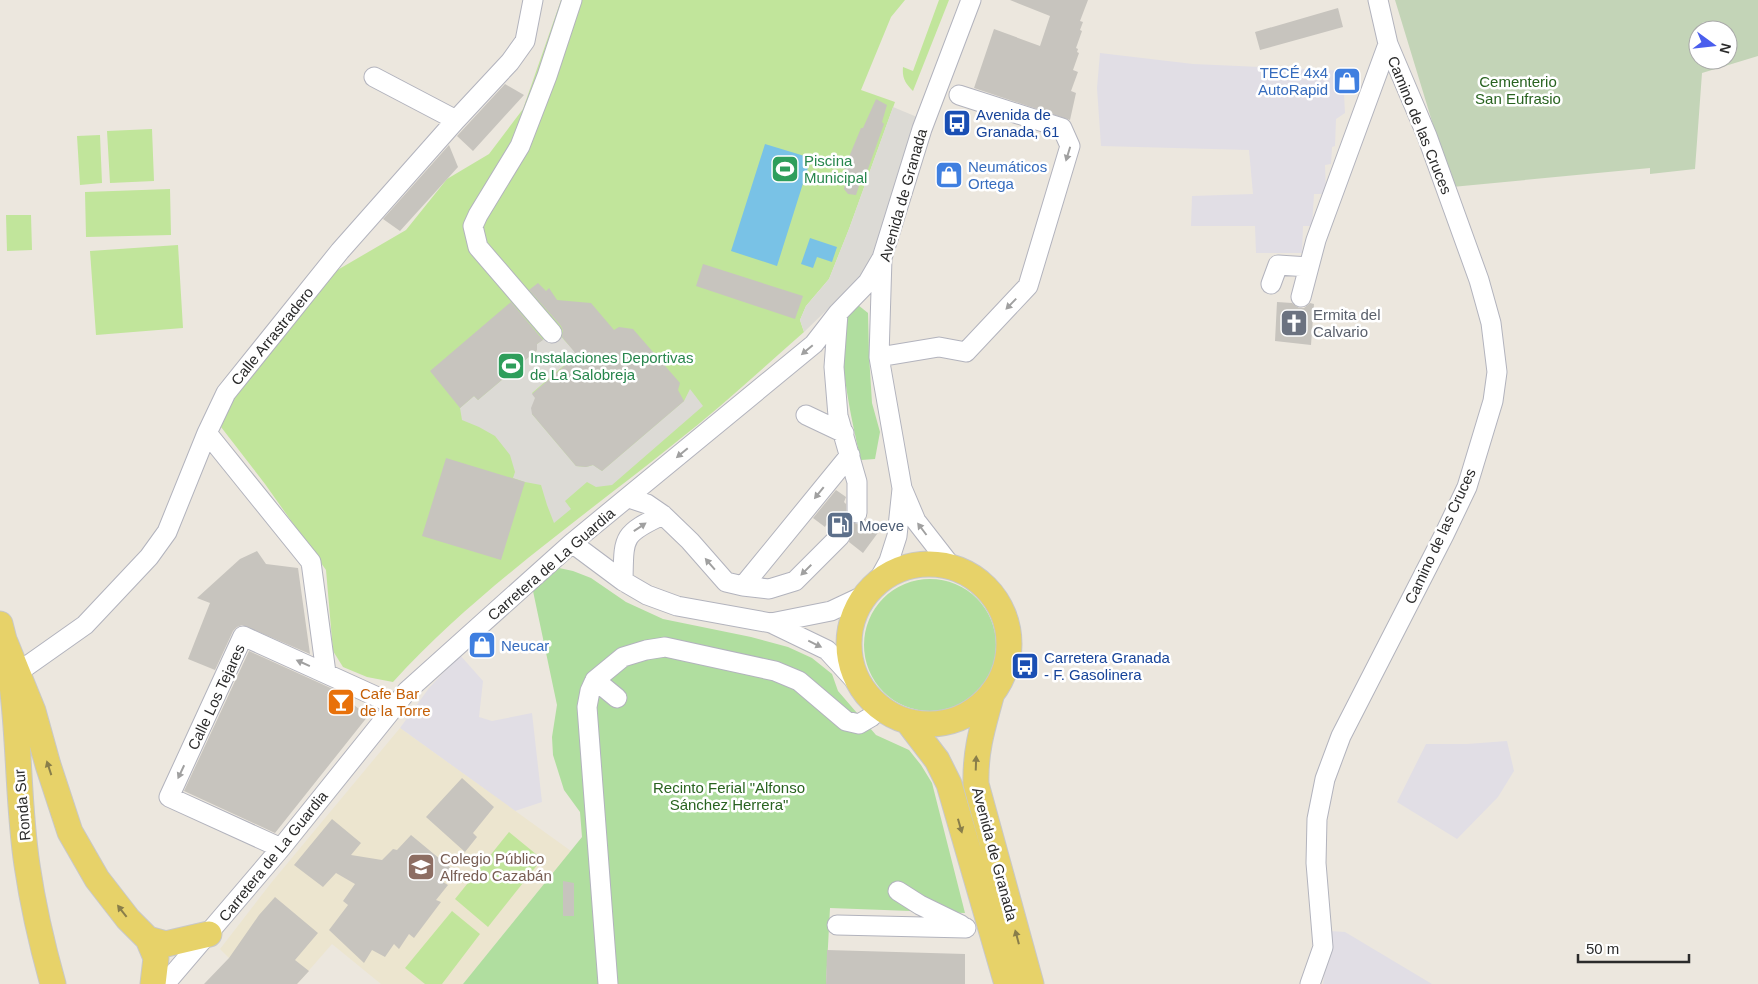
<svg xmlns="http://www.w3.org/2000/svg" width="1758" height="984" viewBox="0 0 1758 984" font-family="Arial,sans-serif">
<style>
.industrial{fill:#e1dee5}
.education{fill:#ece5cf}
.green{fill:#b0de9f}
.cemetery{fill:#c3d4b7;fill-rule:evenodd}
.pitch{fill:#c1e59b}
.plaza{fill:#dcdad5}
.water{fill:#79c2e6}
.building{fill:#c7c4be}
.lines{fill:none;stroke-linecap:round;stroke-linejoin:round}
.minor-tunnel{stroke:#c5c1ba;stroke-width:19;stroke-dasharray:19 9;stroke-linecap:butt}
.minor-casing{stroke:#b2b3bd;stroke-width:21}
.major-casing{stroke:#c8c8c8;stroke-width:27}
.minor{stroke:#fff;stroke-width:19}
.major{stroke:#e7d269;stroke-width:25}
.oneway{fill:#a0a0a0}
.oneway2{fill:#897e4a}
.labels{text-anchor:middle;dominant-baseline:central;stroke-width:5;stroke-linejoin:round;paint-order:stroke}
.shop-label{font-size:15px;fill:#366cbe;stroke:#fff;text-anchor:start}
.park-label{font-size:15px;fill:#296320;stroke:#fff}
.transit-label{font-size:15px;fill:#164399;stroke:#fff;text-anchor:start}
.street-label{font-size:15px;fill:#2b2b2b;stroke:#fff}
.leisure-label{font-size:15px;fill:#27864d;stroke:#fff;text-anchor:start}
.worship-label{font-size:15px;fill:#5b616d;stroke:#fff;text-anchor:start}
.service-label{font-size:15px;fill:#4e5e75;stroke:#fff;text-anchor:start}
.food-label{font-size:15px;fill:#c56008;stroke:#fff;text-anchor:start}
.education-label{font-size:15px;fill:#785e54;stroke:#fff;text-anchor:start}
</style>
<rect width="100%" height="100%" fill="#ece7de"/>
<path class="industrial" d="M1100 53 1193 64 1350 71V94H1344L1345 113 1336 119 1335 146 1332 147 1331 164 1325 165 1326 194H1314L1312 226H1303L1302 253H1256L1255 226H1191L1192 196 1253 194 1249 150 1101 146 1097 88Z
M460 655 483 681 479 717 492 721 532 713 542 802 515 811 400 728 429 688Z
M1507 741 1514 771 1498 797 1457 839 1397 802 1426 744H1467Z
M1330 931 1345 932 1432 984H1323Z"/>
<path class="education" d="M400 728 571 851 463 984H381L332 944 297 984H241L229 958 220 949 271 883Z"/>
<path class="green" d="M858 305 868 313 869 355 872 403 880 432 875 459 861 460C854 432 833 338 846 315 848 311 854 308 858 305Z
M559 568 573 571 591 578 626 602 663 619 751 637 788 647 812 658 832 674 838 691 876 735 909 750 921 765 932 783 965 913 830 908 826 984H463L582 837 580 812 564 790 553 755 552 737 557 705 533 591Z
M864 645a66 66 0 1 1 132 0a66 66 0 1 1-132 0Z"/>
<path class="cemetery" d="M1395 0H1758V56L1702 73 1695 169 1650 174V168L1452 187ZM1698 30H1728V60H1698Z"/>
<path class="pitch" d="M561 0H905L891 17 861 90 895 102 849 229 829 279 806 306 800 320 804 332C762 369 720 408 675 443 579 520 476 591 393 682L367 677 343 667 333 651 326 570 265 484 221 427 228 400 334 272 406 230 447 179 489 154 523 109Z
M939 0H949L913 91C905 83 902 78 903 67L913 71Z
M152 129 154 181 110 183 107 131Z
M100 135 102 183 80 185 77 136Z
M170 189 171 235 86 237 85 192Z
M6 215H31L32 250 7 251Z
M178 245 183 328 96 335 90 251Z
M509 832 542 859 488 927 455 899Z
M452 911 480 934 442 984H425L405 968Z"/>
<path class="plaza" d="M893 107 917 117 873 256 866 272 804 332 800 320 806 306 829 279 849 229Z
M556 331 577 354 532 393 536 398 532 414 576 466 586 467 593 465 602 471 684 401 690 389 703 406 612 485 596 487 587 482 565 501 571 509 554 523 547 505 541 485 525 482 513 478 515 472 510 455 495 436 479 427 462 420 460 408 474 396 478 400 537 350V344L549 335Z"/>
<path class="water" d="M765 144 811 158 777 266 731 251Z
M810 238 837 247 832 262 817 257 813 268 801 264Z"/>
<path class="building" d="M1010 0H1088L1080 21 1083 22 1080 30 1082 31 1076 48 1078 49 1077 52 1079 53 1073 70 1078 72 1071 91 1076 93 1070 120 974 88 994 29 1040 46 1050 16Z
M1338 8 1343 27 1260 50 1255 32Z
M505 84 524 95 473 151 457 136Z
M876 99 887 105 882 122 884 124 863 183H860L856 195 848 194 844 189 848 171 844 169 861 128H863Z
M449 145 458 167 400 231 383 219Z
M703 264 803 296 795 319 696 286Z
M538 283 546 291 549 288 557 300 591 303 614 330 619 327 633 329 680 383 678 390 684 401 602 471 593 465 586 467 576 466 532 414 531 408 535 398 532 394 577 355 562 337 563 331 561 326 529 290Z
M511 302 543 340 537 344V350L478 400 474 396 460 408 430 371Z
M1277 302 1292 303 1299 308H1304L1310 303 1314 304 1311 345 1275 341Z
M446 458 525 482 501 560 422 536Z
M836 490 846 497 844 502 846 504V513L848 519 851 522 857 524 866 519 880 530 863 553 849 542 851 534 848 528 842 525H837L831 529 826 525 825 527 813 518Z
M257 551 266 564 298 568 310 654 242 625 237 627 233 631 215 670 188 659 210 603 197 598 240 559Z
M249 651 335 690 368 716 275 833 184 791Z
M462 778 494 807 473 833 477 837 465 852 426 817Z
M332 819 361 843 351 855 382 860 393 849 397 850 411 835 452 869 443 882 448 885 436 900 441 902 414 938 409 934 399 949 394 944 385 957 372 950 364 963 329 930 348 905 343 901 355 884 336 873 323 887 294 865Z
M563 881 574 883V916H563Z
M275 897 318 933 295 960 309 971 297 984H204L229 958 259 915Z
M827 950 965 954V984H826Z"/>
<g class="lines">
<path class="minor-tunnel" d="M840 536 857 513"/>
<g class="minor-casing">
<path id="minor" d="M374 77 456 120
M1271 284 1278 265 1309 267
M1301 297 1316 240 1388 44
M838 313 834 367 838 416 857 482V513
M552 333 478 247 473 226 478 215 520 146 547 76 572 0
M879 357 939 347 966 352 1028 286 1070 146 1062 128 959 95
M806 415 844 433
M207 433 311 562 326 673
M629 498 647 504 663 515 690 541 726 582 743 586 850 455
M572 543 623 581 647 595 677 606 771 623 827 650 860 686
M951 566 916 521 902 488 879 357 882 258 922 129 971 0
M623 581C624 538 621 534 663 515
M878 581 889 561 897 536 902 489
M743 586 769 589 795 581 840 536
M771 623 831 611 865 595
M17 673 85 625 149 557 167 532 207 433 226 393 340 251 456 120 510 62 525 41 533 0
M595 680 617 698
M281 848 169 797 243 636 395 705
M898 891 920 905 961 925
M837 925 966 928
M165 984 281 848 407 691 572 543 814 344 838 313 868 282 882 258
M608 984 587 707 590 691 595 680 623 657 646 650 665 647 775 671 799 681 846 721 859 724 871 717 880 708
M1310 984 1323 947 1316 863 1317 819 1325 779 1341 736 1444 535 1467 487 1493 401 1497 372 1491 323 1479 280 1427 136 1388 44 1378 0"/>
</g>
<g class="major-casing">
<path id="major" d="M849 644a80 80 0 1 1 160 0a80 80 0 1 1-160 0Z
M0 624C22 702 15 786 27 865 33 906 42 945 53 984
M5 642 33 711 48 765 70 832 97 879 128 919 148 939 166 944 209 934
M992 693C983 726 975 750 976 784L1031 984
M908 722 937 760 949 784 1007 984
M148 939 156 958 153 984"/>
</g>
<use href="#minor" class="minor"/>
<use href="#major" class="major"/>
</g>
<defs><path id="oneway-solid" d="M-6-.8H1V-3.2L6.5 0L1 3.2V.8H-6Z" transform="scale(1.25)"/></defs>
<g class="oneway">
<use href="#oneway-solid" transform="translate(1068 154) rotate(107)"/>
<use href="#oneway-solid" transform="translate(1011 304) rotate(134)"/>
<use href="#oneway-solid" transform="translate(807 350) rotate(140)"/>
<use href="#oneway-solid" transform="translate(682 453) rotate(140)"/>
<use href="#oneway-solid" transform="translate(819 493) rotate(129)"/>
<use href="#oneway-solid" transform="translate(640 527) rotate(-34)"/>
<use href="#oneway-solid" transform="translate(922 529) rotate(-127)"/>
<use href="#oneway-solid" transform="translate(710 564) rotate(-131)"/>
<use href="#oneway-solid" transform="translate(806 570) rotate(135)"/>
<use href="#oneway-solid" transform="translate(815 644) rotate(26)"/>
<use href="#oneway-solid" transform="translate(303 663) rotate(-156)"/>
<use href="#oneway-solid" transform="translate(181 772) rotate(115)"/>
</g>
<g class="oneway2">
<use href="#oneway-solid" transform="translate(976 763) rotate(-88)"/>
<use href="#oneway-solid" transform="translate(49 768) rotate(-108)"/>
<use href="#oneway-solid" transform="translate(960 826) rotate(74)"/>
<use href="#oneway-solid" transform="translate(122 911) rotate(-128)"/>
<use href="#oneway-solid" transform="translate(1017 937) rotate(-105)"/>
</g>
<defs>
<g id="shop-square" transform="scale(1.4375)"><rect x="-9" y="-9" width="18" height="18" rx="4" fill="#3f7fe0" stroke="#fff"/><path d="M-5-2.5h2.3a2.7 3.5 0 0 1 5.4 0H5L5.5 6h-11ZM-1.5-2.5h3a1.5 2.3 0 0 0-3 0Z" fill="#fff"/></g>
<g id="bus-square" transform="scale(1.4375)"><rect x="-9" y="-9" width="18" height="18" rx="4" fill="#1a4fb4" stroke="#fff"/><path d="M-5-6H5V4H4V6H2V4H-2V6H-4V4H-5ZM-3.5-4V0h7V-4ZM-3.5 1.2v1.5H-2V1.2ZM2 1.2v1.5H3.5V1.2Z" fill="#fff"/></g>
<g id="stadium-square" transform="scale(1.4375)"><rect x="-9" y="-9" width="18" height="18" rx="4" fill="#2e9e5b" stroke="#fff"/><path d="M0-5a6.5 5 0 1 0 0 10a6.5 5 0 1 0 0-10ZM-3.5-1.8h7v3.6h-7Z" fill="#fff"/></g>
<g id="church-square" transform="scale(1.4375)"><rect x="-9" y="-9" width="18" height="18" rx="4" fill="#6b7280" stroke="#fff"/><path d="M-1.2-6h2.4v3.5h3.3v2.4h-3.3V6h-2.4V-.1h-3.3v-2.4h3.3Z" fill="#fff"/></g>
<g id="fuel-square" transform="scale(1.4375)"><rect x="-9" y="-9" width="18" height="18" rx="4" fill="#5c6f8a" stroke="#fff"/><path d="M-5.5-6h7V0h2V4h1.3V-2.5L3-4.5l.8-.8L6-3V5H2.5V1h-1V6h-7ZM-4.2-4.7v3.2H.2V-4.7Z" fill="#fff"/></g>
<g id="bar-square" transform="scale(1.4375)"><rect x="-9" y="-9" width="18" height="18" rx="4" fill="#e8710a" stroke="#fff"/><path d="M-6-5H6L.8 .8V4.5H3.5V6h-7V4.5H-.8V.8Z" fill="#fff"/></g>
<g id="school-square" transform="scale(1.4375)"><rect x="-9" y="-9" width="18" height="18" rx="4" fill="#8d6e63" stroke="#fff"/><path d="M0-5L7-2L0 1L-7-2ZM-4 1L0 2.5L4 1V4Q0 6-4 4Z" fill="#fff"/></g>
</defs>
<g fill-rule="evenodd">
<use href="#shop-square" x="1347" y="81"/>
<use href="#bus-square" x="957" y="123"/>
<use href="#stadium-square" x="785" y="169"/>
<use href="#shop-square" x="949" y="175"/>
<use href="#church-square" x="1294" y="323"/>
<use href="#stadium-square" x="511" y="366"/>
<use href="#fuel-square" x="840" y="525"/>
<use href="#shop-square" x="482" y="645"/>
<use href="#bus-square" x="1025" y="666"/>
<use href="#bar-square" x="341" y="702"/>
<use href="#school-square" x="421" y="867"/>
</g>
<g class="labels">
<g class="shop-label">
<text x="1328" y="72" text-anchor="end">TECÉ 4x4<tspan x="1328" dy="17">AutoRapid</tspan></text>
<text x="968" y="166">Neumáticos<tspan x="968" dy="17">Ortega</tspan></text>
<text x="501" y="645">Neucar</text>
</g>
<g class="park-label">
<text x="1518" y="81">Cementerio<tspan x="1518" dy="17">San Eufrasio</tspan></text>
<text x="729" y="787">Recinto Ferial "Alfonso<tspan x="729" dy="17">Sánchez Herrera"</tspan></text>
</g>
<g class="transit-label">
<text x="976" y="114">Avenida de<tspan x="976" dy="17">Granada, 61</tspan></text>
<text x="1044" y="657">Carretera Granada<tspan x="1044" dy="17">- F. Gasolinera</tspan></text>
</g>
<g class="street-label">
<text transform="translate(1420 125) rotate(68)">Camino de las Cruces</text>
<text transform="translate(903 195) rotate(-74)">Avenida de Granada</text>
<text transform="translate(272 336) rotate(-51)">Calle Arrastradero</text>
<text transform="translate(1440 536) rotate(-65)">Camino de las Cruces</text>
<text transform="translate(551 564) rotate(-41)">Carretera de La Guardia</text>
<text transform="translate(216 697) rotate(-65)">Calle Los Tejares</text>
<text transform="translate(22 805) rotate(-95)">Ronda Sur</text>
<text transform="translate(995 854) rotate(75)">Avenida de Granada</text>
<text transform="translate(273 856) rotate(-51)">Carretera de La Guardia</text>
</g>
<g class="leisure-label">
<text x="804" y="160">Piscina<tspan x="804" dy="17">Municipal</tspan></text>
<text x="530" y="357">Instalaciones Deportivas<tspan x="530" dy="17">de La Salobreja</tspan></text>
</g>
<g class="worship-label">
<text x="1313" y="314">Ermita del<tspan x="1313" dy="17">Calvario</tspan></text>
</g>
<g class="service-label">
<text x="859" y="525">Moeve</text>
</g>
<g class="food-label">
<text x="360" y="693">Cafe Bar<tspan x="360" dy="17">de la Torre</tspan></text>
</g>
<g class="education-label">
<text x="440" y="858">Colegio Público<tspan x="440" dy="17">Alfredo Cazabán</tspan></text>
</g>
</g>
<g transform="translate(1713 45) rotate(105)"><circle r="24" fill="#ffffff" stroke="#aaaaaa"/>
<path d="M0-4L9 19L0 12L-9 19Z" fill="#4a5eed"/>
<text y="-8" font-size="14" font-weight="bold" text-anchor="middle" fill="#2b2b2b">N</text>
</g>
<path d="M1578 954v8h111v-8" fill="none" stroke="#2b2b2b" stroke-width="2.5"/>
<text x="1586" y="954" font-size="15" fill="#2b2b2b" stroke="#ffffff" stroke-width="4" paint-order="stroke">50 m</text>
</svg>
